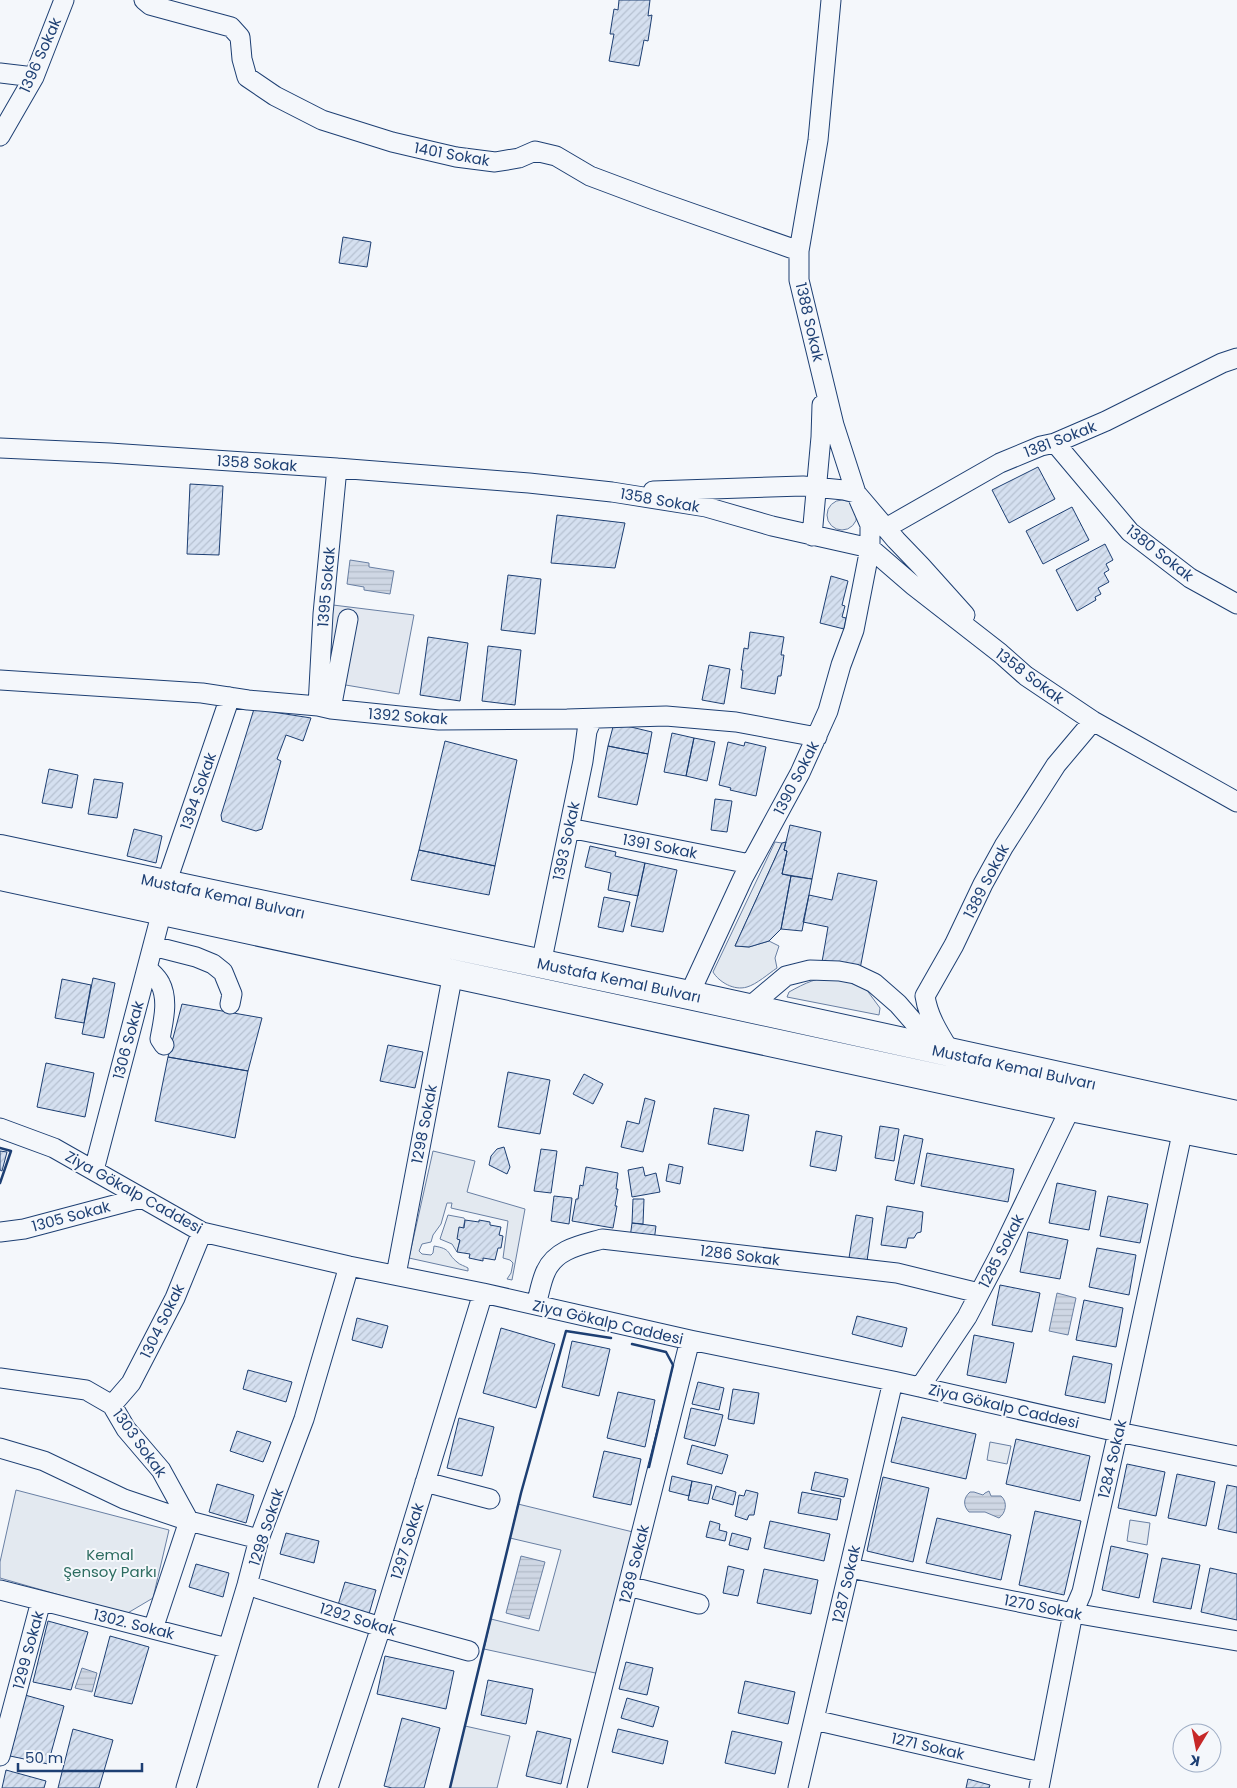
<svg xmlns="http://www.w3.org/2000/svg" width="1237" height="1788" viewBox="0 0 1237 1788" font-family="Poppins,sans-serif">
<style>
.green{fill:#e3e9f0;stroke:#687fa3}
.parking{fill:#e3e8f0;stroke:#687fa3}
.water{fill:url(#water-rules);stroke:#687fa3}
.building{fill:url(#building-hatch);stroke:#1d3f73}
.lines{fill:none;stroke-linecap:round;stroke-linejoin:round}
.minor-casing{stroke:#1d3f73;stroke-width:21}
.highway-casing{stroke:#1d3f73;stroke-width:30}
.minor{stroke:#f4f7fb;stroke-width:19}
.highway{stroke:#f4f7fb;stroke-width:28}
.wall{stroke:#1d3f73;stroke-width:2.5}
.labels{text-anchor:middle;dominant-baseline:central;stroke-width:4;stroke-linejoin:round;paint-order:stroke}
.street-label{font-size:15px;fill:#1d3f73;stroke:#f4f7fb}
.park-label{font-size:15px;fill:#2c6c60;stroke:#f4f7fb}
</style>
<defs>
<pattern id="water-rules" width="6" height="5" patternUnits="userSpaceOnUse" patternTransform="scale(1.25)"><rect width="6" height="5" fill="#cfd7e4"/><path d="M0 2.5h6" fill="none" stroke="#b1bac7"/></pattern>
<pattern id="building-hatch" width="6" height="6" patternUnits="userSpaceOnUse" patternTransform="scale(1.25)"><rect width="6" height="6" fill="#d5e0f0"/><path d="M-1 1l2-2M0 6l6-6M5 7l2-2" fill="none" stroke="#b6c1d1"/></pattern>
</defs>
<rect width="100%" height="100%" fill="#f4f7fb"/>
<path class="green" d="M827 515a15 15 0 1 1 30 0a15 15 0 1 1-30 0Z
M775 842 782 843 735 946 749 947 769 941 779 946 775 958 777 968C768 974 757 984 747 987 734 991 719 982 713 972Z
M837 976 866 989 880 1008 879 1015 787 997 789 992C805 983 818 977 837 976Z
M433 1151 475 1161 467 1192 525 1209 512 1280 507 1279 511 1273 513 1263 510 1260 503 1258 508 1221 451 1208 452 1203H447L441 1224 433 1235 431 1242 422 1244 419 1251 422 1254 431 1255 433 1253 434 1246C452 1249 446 1253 457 1262 460 1265 465 1266 468 1268V1271L409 1258Z
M448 1215 464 1218 465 1220 457 1252 452 1244 440 1239Z
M990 1442 1011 1446 1007 1464 987 1460Z
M16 1490 169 1530 153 1598 126 1614 0 1578V1562Z
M518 1504 633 1532 600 1674 484 1649 491 1619 539 1631 561 1550 510 1538Z
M1130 1520 1150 1523 1147 1545 1127 1541Z
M465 1726 510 1736 497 1788H450Z"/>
<path class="parking" d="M333 605 414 615 399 694 322 681Z"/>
<path class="water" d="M350 560 369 563V567L394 571 390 594 364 590V587L347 584Z
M1057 1293 1076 1298 1068 1335 1049 1331Z
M989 1491 991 1496H1001C1008 1502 1006 1513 999 1518L985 1512H969C963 1506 963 1498 970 1492H974L983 1495 985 1493Z
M521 1556 545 1562 529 1619 506 1613Z
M82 1668 97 1673 92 1692 75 1688Z"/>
<path class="building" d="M619 0H650L648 16 652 15 648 41 644 40 639 66 609 61 614 34H610L614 9 618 10Z
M343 237 371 242 367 267 339 263Z
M1038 467 1055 499 1009 523 992 490Z
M190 484 223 486 219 555 187 554Z
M1072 507 1089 540 1043 564 1026 531Z
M557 515 625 523 615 568 551 563Z
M1105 544 1113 560 1106 564 1109 570 1104 573 1109 582 1098 588 1101 594 1095 597 1096 600 1077 611 1056 570Z
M508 575 541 579 535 634 501 630Z
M831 576 848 581 842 605 845 606 842 617 846 618 844 629 820 623Z
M750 632 784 637 781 655H784L781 676H778L775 694 741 688 743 670H741L744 648 748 649Z
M428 637 468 643 460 701 420 695Z
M488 646 521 650 515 705 482 701Z
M709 665 730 669 724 704 702 700Z
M254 709 311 718 303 741 286 735 277 759 281 761 262 829 256 831 222 821 221 815Z
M614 723 652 732 648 754 608 746Z
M672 733 694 738 686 776 664 772Z
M694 738 715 742 707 781 686 776Z
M445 741 517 760 495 866 419 850Z
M728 742 744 746 745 742 766 747 756 796 730 790 731 788 719 785Z
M608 746 648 754 637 805 598 797Z
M49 769 78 775 72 808 42 803Z
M94 779 123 783 117 818 88 814Z
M715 799 732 801 727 832 711 830Z
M790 825 821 832 812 879 782 874 787 851 784 850Z
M134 829 162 836 156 863 127 856Z
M786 842 784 850 787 851 782 874 791 876 781 929 769 941 749 947 735 946 782 843Z
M590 846 616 852 615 856 645 863 638 896 608 890 611 873 585 867Z
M419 850 495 866 489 895 411 880Z
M645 863 677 870 663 932 631 926Z
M838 873 877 881 860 969 822 962 828 927 803 922 809 895 832 900Z
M791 876 812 879 802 931 781 929Z
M604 897 630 902 623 932 598 927Z
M93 978 115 983 104 1038 82 1034Z
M62 979 91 985 84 1023 55 1018Z
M182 1004 262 1018 248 1071 168 1057Z
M388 1045 423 1052 415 1088 380 1081Z
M168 1057 248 1071 235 1138 155 1121Z
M46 1063 94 1073 85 1117 37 1107Z
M508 1072 550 1080 540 1134 498 1127Z
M584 1074 603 1084 593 1104 573 1094Z
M645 1098 655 1101 643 1152 621 1147 627 1121 639 1124Z
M714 1108 749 1115 743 1151 708 1144Z
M880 1126 899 1129 894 1161 875 1158Z
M816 1131 842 1136 836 1171 810 1166Z
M904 1135 923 1139 914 1184 895 1180Z
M504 1147 510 1167 507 1174 489 1165 491 1156 497 1149Z
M541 1149 557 1151 551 1193 534 1191Z
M0 1151 7 1152 2 1171 0 1170Z
M927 1153 1014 1169 1008 1202 921 1186Z
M669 1164 683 1167 680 1184 666 1181Z
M586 1167 618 1173 616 1189H618L615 1206H617L613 1228 572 1221 576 1199H578L580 1185 583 1186Z
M643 1167 645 1176 656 1173 660 1192 632 1197 628 1170Z
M1057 1183 1096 1191 1089 1230 1049 1223Z
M554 1196 572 1198 569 1224 551 1221Z
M1108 1196 1148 1204 1140 1243 1100 1236Z
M633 1199H644L643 1224 632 1223Z
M887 1206 923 1212 921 1232 917 1233 914 1238H908L906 1248 881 1245Z
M856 1215 873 1218 867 1261 849 1258Z
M465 1220 479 1222V1220L490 1222V1225L501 1227 499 1235 503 1236 501 1248H498L495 1260 483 1258V1261L469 1258 470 1254 457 1252 460 1240 457 1239 459 1227 464 1228Z
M632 1223 656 1226 654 1241 630 1238Z
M1028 1232 1068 1240 1060 1279 1020 1272Z
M1097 1248 1136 1255 1129 1295 1089 1287Z
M1000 1285 1040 1293 1032 1332 992 1325Z
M1084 1300 1123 1308 1116 1347 1076 1340Z
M857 1316 907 1328 902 1347 852 1334Z
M357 1318 388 1326 382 1348 352 1340Z
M501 1328 555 1344 536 1408 483 1393Z
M974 1335 1014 1343 1006 1383 967 1375Z
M572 1341 610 1349 599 1396 562 1387Z
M1073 1356 1112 1364 1105 1403 1065 1395Z
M248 1370 292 1382 286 1402 243 1389Z
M698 1382 724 1388 719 1410 692 1404Z
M733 1389 759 1393 754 1424 728 1419Z
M618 1392 655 1400 645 1447 607 1438Z
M691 1408 723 1415 715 1446 684 1438Z
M902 1417 976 1434 966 1479 891 1462Z
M459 1418 494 1427 482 1476 447 1468Z
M237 1431 271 1442 263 1462 230 1451Z
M1016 1439 1090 1456 1080 1501 1006 1484Z
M692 1445 728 1455 722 1474 687 1464Z
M604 1451 641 1459 631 1505 593 1497Z
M1127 1464 1165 1472 1156 1516 1118 1508Z
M815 1472 848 1479 844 1497 811 1490Z
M1177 1474 1215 1482 1206 1526 1168 1518Z
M672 1476 692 1481 689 1496 669 1491Z
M883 1477 929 1488 913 1562 867 1551Z
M692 1481 712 1485 708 1504 688 1500Z
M217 1484 254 1495 246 1523 209 1512Z
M1227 1485 1237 1487V1533L1218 1529Z
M716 1486 736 1492 733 1505 712 1499Z
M746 1490 758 1493 754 1515H749L747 1520 735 1516 739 1495 744 1496Z
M802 1492 841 1499 837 1520 798 1513Z
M1035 1511 1081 1521 1064 1595 1019 1585Z
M937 1518 1011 1535 1001 1580 926 1563Z
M710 1521 720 1524 719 1530 727 1532 725 1541 706 1537Z
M770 1521 830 1534 824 1561 764 1548Z
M286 1533 319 1541 314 1563 280 1554Z
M732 1533 751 1538 748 1550 729 1545Z
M1111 1546 1148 1554 1139 1598 1102 1590Z
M1162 1558 1200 1565 1191 1609 1153 1602Z
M196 1564 229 1573 223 1597 189 1587Z
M728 1566 744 1570 738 1596 723 1593Z
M1210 1568 1237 1574V1620L1201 1612Z
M764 1569 818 1580 811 1614 757 1603Z
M345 1582 376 1590 369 1614 338 1605Z
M48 1621 88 1632 71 1690 33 1682Z
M110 1636 149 1647 132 1704 94 1696Z
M385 1656 454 1671 446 1709 377 1694Z
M626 1662 653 1668 647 1695 619 1689Z
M488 1680 533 1689 526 1724 481 1715Z
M745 1681 795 1692 788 1724 738 1713Z
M25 1695 64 1706 48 1764 10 1756Z
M627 1698 659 1707 653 1727 621 1718Z
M402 1718 440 1728 424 1788H392L384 1786Z
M73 1729 113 1740 99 1788H58Z
M618 1729 668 1741 663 1764 612 1752Z
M537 1731 571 1739 561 1784 526 1776Z
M732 1731 782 1742 775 1774 725 1763Z
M6 1770 46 1781 44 1788H2Z
M968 1779 990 1785 989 1788H966Z"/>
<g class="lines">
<g class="minor-casing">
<path id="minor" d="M144 0 150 5 231 27 240 37 242 59 247 77 275 96 322 120 392 142 456 157 495 162 519 158 535 151 556 156 590 176 654 200 799 251
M0 73 34 77
M0 136 34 77 64 0
M1055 443 1130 532 1190 578 1237 604
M0 448 110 453 337 468 529 483 612 492 706 507 772 526 870 548 914 586 1000 653 1026 676 1093 721 1237 802
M653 491 803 486 844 490 856 493 896 540 921 566 965 615
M886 528 1000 463 1041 446 1055 443 1106 421 1222 363 1237 358
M812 536 821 437 822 405
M0 680 202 693 248 700 318 706 331 709 439 720 567 719 666 716 736 722 817 737
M318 706 323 614 337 468
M331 709 348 619
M569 828 750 864
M166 884 230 697
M153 946 196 957 213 964 223 972 232 994 230 1004
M541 964 583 761 587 731 592 719
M147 968C152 973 158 978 160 983 169 1000 163 1022 160 1039L164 1045
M689 995 743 878 800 773 828 711 841 665 854 630 870 548V525L856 493 834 425 799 280V251L818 140 831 0
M748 1008 786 976 810 970 839 971 855 974 874 983 898 1004 938 1050
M951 1053C940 1035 928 1017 925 996L954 945 983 884 1004 846 1056 765 1093 721
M0 1128 54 1148 202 1232 349 1266 483 1293 690 1340 893 1381 1118 1432 1237 1456
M94 1170 162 911
M0 1232 24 1229 141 1198
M396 1275 453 973
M536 1305C539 1295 541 1281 546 1271 556 1249 581 1245 602 1239L897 1273 979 1293
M0 1378 86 1390 112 1405 126 1429 161 1470 189 1521 259 1539
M920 1387 967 1317 1000 1254 1071 1107
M112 1405 131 1383 175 1298 202 1232
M0 1448 44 1461 124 1499 189 1521 153 1629
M425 1482 490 1499
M850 1568 1073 1613 1237 1641
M247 1585 381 1627 469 1651
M628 1586 699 1604
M0 1590 227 1648
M814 1720 1041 1772
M0 1756 41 1601
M186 1788 247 1585 259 1539 304 1419 349 1266
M328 1788 381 1627 483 1293
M577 1788 690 1340
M798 1788 893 1381
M1039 1788 1073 1613 1082 1592 1118 1432 1183 1129"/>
</g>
<g class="highway-casing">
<path id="highway" d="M0 849 689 995 1237 1115
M0 876 1071 1107 1237 1140"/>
</g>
<use href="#minor" class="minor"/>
<use href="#highway" class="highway"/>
<path class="wall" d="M0 1148 11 1151 0 1183
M632 1344 666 1352 673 1365 649 1467
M450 1788 521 1493 566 1331 611 1338"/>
</g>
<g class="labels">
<g class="street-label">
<text transform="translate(40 55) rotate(-66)">1396 Sokak</text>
<text transform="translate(452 154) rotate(10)">1401 Sokak</text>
<text transform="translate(810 322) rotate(77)">1388 Sokak</text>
<text transform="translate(1060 439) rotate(-21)">1381 Sokak</text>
<text transform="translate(257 463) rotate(4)">1358 Sokak</text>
<text transform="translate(660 500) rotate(10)">1358 Sokak</text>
<text transform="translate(1160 553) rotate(38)">1380 Sokak</text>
<text transform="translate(326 587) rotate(-85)">1395 Sokak</text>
<text transform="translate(1030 676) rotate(37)">1358 Sokak</text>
<text transform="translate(408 716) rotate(4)">1392 Sokak</text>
<text transform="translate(796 778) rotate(-63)">1390 Sokak</text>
<text transform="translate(198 791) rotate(-71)">1394 Sokak</text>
<text transform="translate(566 841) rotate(-78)">1393 Sokak</text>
<text transform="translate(660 846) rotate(11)">1391 Sokak</text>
<text transform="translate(986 881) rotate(-63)">1389 Sokak</text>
<text transform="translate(223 896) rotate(12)">Mustafa Kemal Bulvarı</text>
<text transform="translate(619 980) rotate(12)">Mustafa Kemal Bulvarı</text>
<text transform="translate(128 1040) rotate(-75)">1306 Sokak</text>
<text transform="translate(1014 1067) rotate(12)">Mustafa Kemal Bulvarı</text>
<text transform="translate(424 1124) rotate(-79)">1298 Sokak</text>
<text transform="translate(134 1192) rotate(29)">Ziya Gökalp Caddesi</text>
<text transform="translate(71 1216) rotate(-15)">1305 Sokak</text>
<text transform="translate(1001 1251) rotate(-63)">1285 Sokak</text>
<text transform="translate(740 1255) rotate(7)">1286 Sokak</text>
<text transform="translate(162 1321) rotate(-64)">1304 Sokak</text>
<text transform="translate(608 1322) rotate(13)">Ziya Gökalp Caddesi</text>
<text transform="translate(1004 1406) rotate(13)">Ziya Gökalp Caddesi</text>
<text transform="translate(140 1443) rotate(54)">1303 Sokak</text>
<text transform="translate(1112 1459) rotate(-77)">1284 Sokak</text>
<text transform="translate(266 1527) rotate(-72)">1298 Sokak</text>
<text transform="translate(407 1541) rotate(-73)">1297 Sokak</text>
<text transform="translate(634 1564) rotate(-76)">1289 Sokak</text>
<text transform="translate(846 1584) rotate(-77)">1287 Sokak</text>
<text transform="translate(1043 1607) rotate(11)">1270 Sokak</text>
<text transform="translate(358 1619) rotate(17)">1292 Sokak</text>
<text transform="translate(134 1624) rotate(14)">1302. Sokak</text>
<text transform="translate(28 1650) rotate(-75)">1299 Sokak</text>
<text transform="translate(928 1746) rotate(13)">1271 Sokak</text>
</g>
<g class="park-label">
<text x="110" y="1554">Kemal<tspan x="110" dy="17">Şensoy Parkı</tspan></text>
</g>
</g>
<g transform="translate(1197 1748) rotate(190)"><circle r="24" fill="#f4f7fb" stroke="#9eadc5"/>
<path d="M0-4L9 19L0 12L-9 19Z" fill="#c62828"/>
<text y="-8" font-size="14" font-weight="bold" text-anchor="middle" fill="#1d3f73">K</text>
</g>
<path d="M18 1763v8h124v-8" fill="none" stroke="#1d3f73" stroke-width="2.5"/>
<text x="25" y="1763" font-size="15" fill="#1d3f73" stroke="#f4f7fb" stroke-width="4" paint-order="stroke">50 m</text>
</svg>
